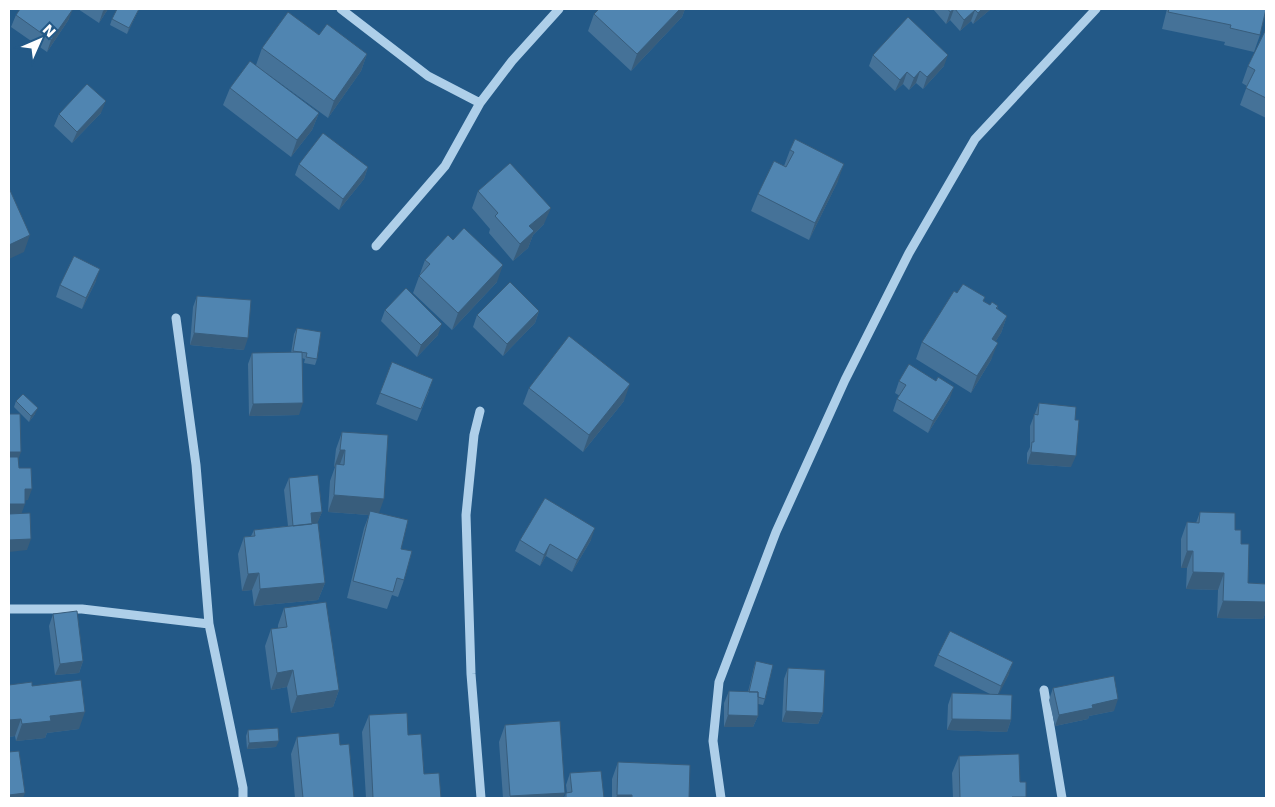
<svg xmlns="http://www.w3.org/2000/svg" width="1275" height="807" viewBox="0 0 1275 807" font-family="'DejaVu Sans',sans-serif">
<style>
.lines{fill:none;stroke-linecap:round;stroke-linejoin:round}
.minor{stroke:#aecfe9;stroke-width:9}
.wall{fill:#457298}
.shaded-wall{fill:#385d7c}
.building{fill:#5085b1;stroke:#385d7c}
</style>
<rect width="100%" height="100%" fill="#235987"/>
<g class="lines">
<path class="minor" d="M341 9 428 76 480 103
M376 246 445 166 480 103 512 61 559 9
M176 318 196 465 209 624 243 788V798
M480 411 474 435 466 515 471 674 481 798
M9 609H82L209 624
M1044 690 1062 798
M721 798 713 741 719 682 776 532 845 380 909 253 975 139 1096 9"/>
</g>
<path class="wall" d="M78 9H108L99 23Z
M139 9 127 34 110 25 112 19Z
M599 9H685L682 17 631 71 588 31 594 14Z
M933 9H991L973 24 971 21 960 31 950 20 946 24Z
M1167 9H1266L1260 35 1254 52 1224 45 1225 42 1162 29Z
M16 15 69 19 47 52 11 27Z
M1266 29V118L1240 105 1247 86 1242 83 1248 66Z
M319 35 367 54 361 71 328 118 265 72 319 113 312 130 291 157 223 105 230 88 256 65 262 48Z
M873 55 944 66 923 89 916 83 909 90 903 84 895 91 869 66Z
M101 113 72 143 54 126 59 114Z
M795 139 838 181 809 240 751 211 758 194 784 166 790 150Z
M299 164 368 167 364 179 339 210 295 175Z
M478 191 544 224 533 235 528 248 513 261 489 233 490 229 472 208Z
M425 260 497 282 452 330 413 293Z
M96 281 82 309 56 297 60 285Z
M957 293 985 297 983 301 990 305 998 306 997 309 1007 316 1001 333 995 342 991 360 971 393 916 359 922 342Z
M197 296 244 350 190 345 193 307Z
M385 310 438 335 417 357 381 321Z
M539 311 535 323 503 356 473 327 477 315Z
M297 328 317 359 315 365 304 363 305 359 302 358 299 415 249 416 248 364 252 353H291L294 334Z
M392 362 429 391 417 421 376 404Z
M899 381H936L950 398 928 433 893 411 897 399 900 396 895 393Z
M529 388 624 401 583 452 523 404Z
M16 401 35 414 29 422 14 407Z
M1039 403 1071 467 1027 464V453L1030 447V426Z
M342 432 379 513 401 549 404 580 398 597 392 595 387 609 347 598 364 528 369 515 328 512 330 481 335 467H334L336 449Z
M289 478 322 512 317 523 325 583 318 600 254 606 252 590 242 591 238 554 244 537 251 536 254 530 288 526 284 490Z
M1200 512 1235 530 1241 544 1248 583 1266 584V611L1263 619 1217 618 1218 590 1186 589 1187 568H1181V539L1187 522 1196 523Z
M520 540H591L572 572 546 556 540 566 515 551Z
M284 608 339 690 333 707 291 713 287 687 271 690 265 646 271 629 278 628V625Z
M53 614 83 661 79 673 55 675 49 626Z
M938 655 1009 674 998 694 1011 720 1007 732 947 730 948 705 952 693 990 694 934 666Z
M756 661 765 699 763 705 758 704V716L753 727H724V703L729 691 748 692 754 667Z
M788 668 823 713 818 724 782 722 784 679Z
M9 685 32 686 79 729 47 733 45 738 16 741 15 736 9 737Z
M1053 688 1114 711 1089 716 1088 719 1055 726 1049 700Z
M369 715 424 774 441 798H366L362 732Z
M505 725 563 798H503L499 742Z
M248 730 276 747 247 749 246 736Z
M297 737 340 745 354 798H295L291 754Z
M959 756 1020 782 1026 798H953L952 773Z
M618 762 689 798H612V779Z
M570 773 604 798H564L566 793H567L566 785Z"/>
<path class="shaded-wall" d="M73 9 69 19 47 52 51 40Z
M105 9H108L99 23 103 11Z
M139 9 127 34 129 28Z
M680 9H685L682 17 631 71 637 54Z
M954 9 950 20 946 24 950 12Z
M982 9H991L973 24 978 13Z
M975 10 971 21 960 31 964 20Z
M367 54 361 71 328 118 334 101Z
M948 55 944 66 923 89 927 77Z
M920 71 916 83 909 90 914 78Z
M907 72 903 84 895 91 900 80Z
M106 101 101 113 72 143 77 132Z
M319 113 312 130 291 157 297 140Z
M844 164 838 181 809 240 815 223Z
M368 167 364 179 339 210 343 199Z
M551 208 544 224 533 235 528 248 513 261 520 244 529 226Z
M30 235 24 252 9 259V245Z
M503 265 497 282 452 330 458 313Z
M100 269 96 281 82 309 86 298Z
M539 311 535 323 503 356 507 344Z
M1007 316 1001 333 986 356 992 339Z
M442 324 438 335 417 357 421 345Z
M194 333 248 338 244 350 190 345Z
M998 343 991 360 971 393 977 376Z
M630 384 624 401 583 452 589 435Z
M954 387 950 398 928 433 933 421Z
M303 403 299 415 249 416 253 404Z
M38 408 35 414 29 422 31 416Z
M340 450H345L339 467 336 464 335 467H334Z
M9 452H21L17 463H9Z
M1031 452 1076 456 1071 467 1027 464Z
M25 489H32L28 500 21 501Z
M334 495 384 499 378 516 370 511 369 515 328 512Z
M9 504H25L21 515 9 516Z
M322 512 317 524H306L311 513Z
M595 528 591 540 572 572 577 560Z
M31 539 27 550 9 552V540Z
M550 544 546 556 540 566 544 555Z
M1187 551H1193L1187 568H1181Z
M1193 572 1224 573 1218 590 1186 589Z
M259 573 252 590 242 591 248 574Z
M325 583 318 600 254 606 260 589Z
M1223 601 1266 602V611L1263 619 1217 618Z
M83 661 79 673 55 675 60 664Z
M1013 662 1009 674 997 698 1001 686Z
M293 670 287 687 271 690 277 673Z
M339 690 333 707 291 713 297 696Z
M1118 699 1114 711 1089 716 1088 719 1055 726 1059 715 1092 705Z
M786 711 823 713 818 724 782 722Z
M85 712 79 729 47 733 45 738 16 741 22 724 50 716Z
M728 715 758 716 753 727H724Z
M21 719 15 736 9 737V720Z
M952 719 1011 720 1007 732 947 730Z
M279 741 276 747 247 749 249 743Z
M25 793 23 798H9V795Z
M565 793 563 798H510V796Z
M617 795H632L631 798H616Z
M1012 797H1026V798H1011Z"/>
<path class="building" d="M20 9H73L51 40 16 15Z
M117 9H139L129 28 112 19Z
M599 9H680L637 54 594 14Z
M948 9H954L950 12Z
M955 9H982L978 13 975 10 964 20Z
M1169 9H1266L1260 35 1230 28 1231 25 1168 12Z
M288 12 319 35 327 24 367 54 334 101 262 48Z
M908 17 948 55 927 77 920 71 914 78 907 72 900 80 873 55Z
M1266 29V98L1246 88 1255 70 1248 66Z
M250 61 319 113 297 140 230 88Z
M87 84 106 101 77 132 59 114Z
M323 133 368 167 343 199 299 164Z
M795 139 844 164 815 223 758 194 774 161 786 167 794 152 790 150Z
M510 163 551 208 529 226 534 231 520 244 495 216 498 213 478 191Z
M9 188 30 235 9 245Z
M464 228 503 265 458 313 419 276 430 264 425 260 448 235 453 240Z
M74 256 100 269 86 298 60 285Z
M510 282 539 311 507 344 477 315Z
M963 284 985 297 983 301 990 305 992 302 998 306 996 308 1007 316 992 339 998 343 977 376 922 342 954 291 957 293Z
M406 288 442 324 421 345 385 310Z
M197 296 251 300 248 338 194 333Z
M297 328 321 332 317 359 306 357 307 353 293 351Z
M569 336 630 384 589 435 529 388Z
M302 352 303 403 253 404 252 353Z
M392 362 433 379 421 409 380 393Z
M909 364 936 381 938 377 954 387 933 421 897 399 906 385 899 381Z
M23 394 38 408 31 416 16 401Z
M1039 403 1076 407 1075 420H1079L1076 456 1031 452 1032 442H1034V414L1038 415Z
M9 414H20L21 452H9Z
M342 432 388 435 384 499 334 495 336 464 344 465 345 450H340Z
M9 457H18L19 468H31L32 489H25V504H9Z
M318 475 322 512 311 513 312 524 293 526 289 478Z
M545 498 595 528 577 560 550 544 544 555 520 540Z
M370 511 408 520 401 549 412 551 404 580 397 578 393 592 353 581Z
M1200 512 1235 513V530H1241V544H1249L1248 583 1266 584V602L1223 601 1224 573 1193 572V551H1187V522L1199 523Z
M30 513 31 539 9 540V514Z
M318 523 325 583 260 589 259 573 248 574 244 537 255 536 254 530Z
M326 602 339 690 297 696 293 670 277 673 271 629 287 627 284 608Z
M77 611 83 661 60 664 53 614Z
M950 631 1013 662 1001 686 938 655Z
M756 661 773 665 765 699 758 697V692H749Z
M788 668 825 670 823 713 786 711Z
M1114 676 1118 699 1092 705 1093 708 1059 715 1053 688Z
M81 680 85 712 50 716 51 721 22 724 21 719 9 720V685L32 682V686Z
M729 691 758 692V716L728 715Z
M952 693 1012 695 1011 720 952 719Z
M407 713 408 735 421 734 424 774 439 773 441 798H373L369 715Z
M560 721 565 793 510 796 505 725Z
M278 728 279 741 249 743 248 730Z
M339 733 340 745 349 744 354 798H303L297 737Z
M19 751 25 793 9 795V752Z
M1019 754 1020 782H1026V797H1012V798H960L959 756Z
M618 762 690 765 689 798H632V795H617Z
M601 771 604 798H566V793L572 792 570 773Z"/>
<rect width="1275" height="807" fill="none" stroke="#ffffff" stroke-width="20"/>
<g transform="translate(40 40) rotate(45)" stroke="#235987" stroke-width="4" paint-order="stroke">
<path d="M0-4L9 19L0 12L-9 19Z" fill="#ffffff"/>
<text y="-8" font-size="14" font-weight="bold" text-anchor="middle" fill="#ffffff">N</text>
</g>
</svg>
